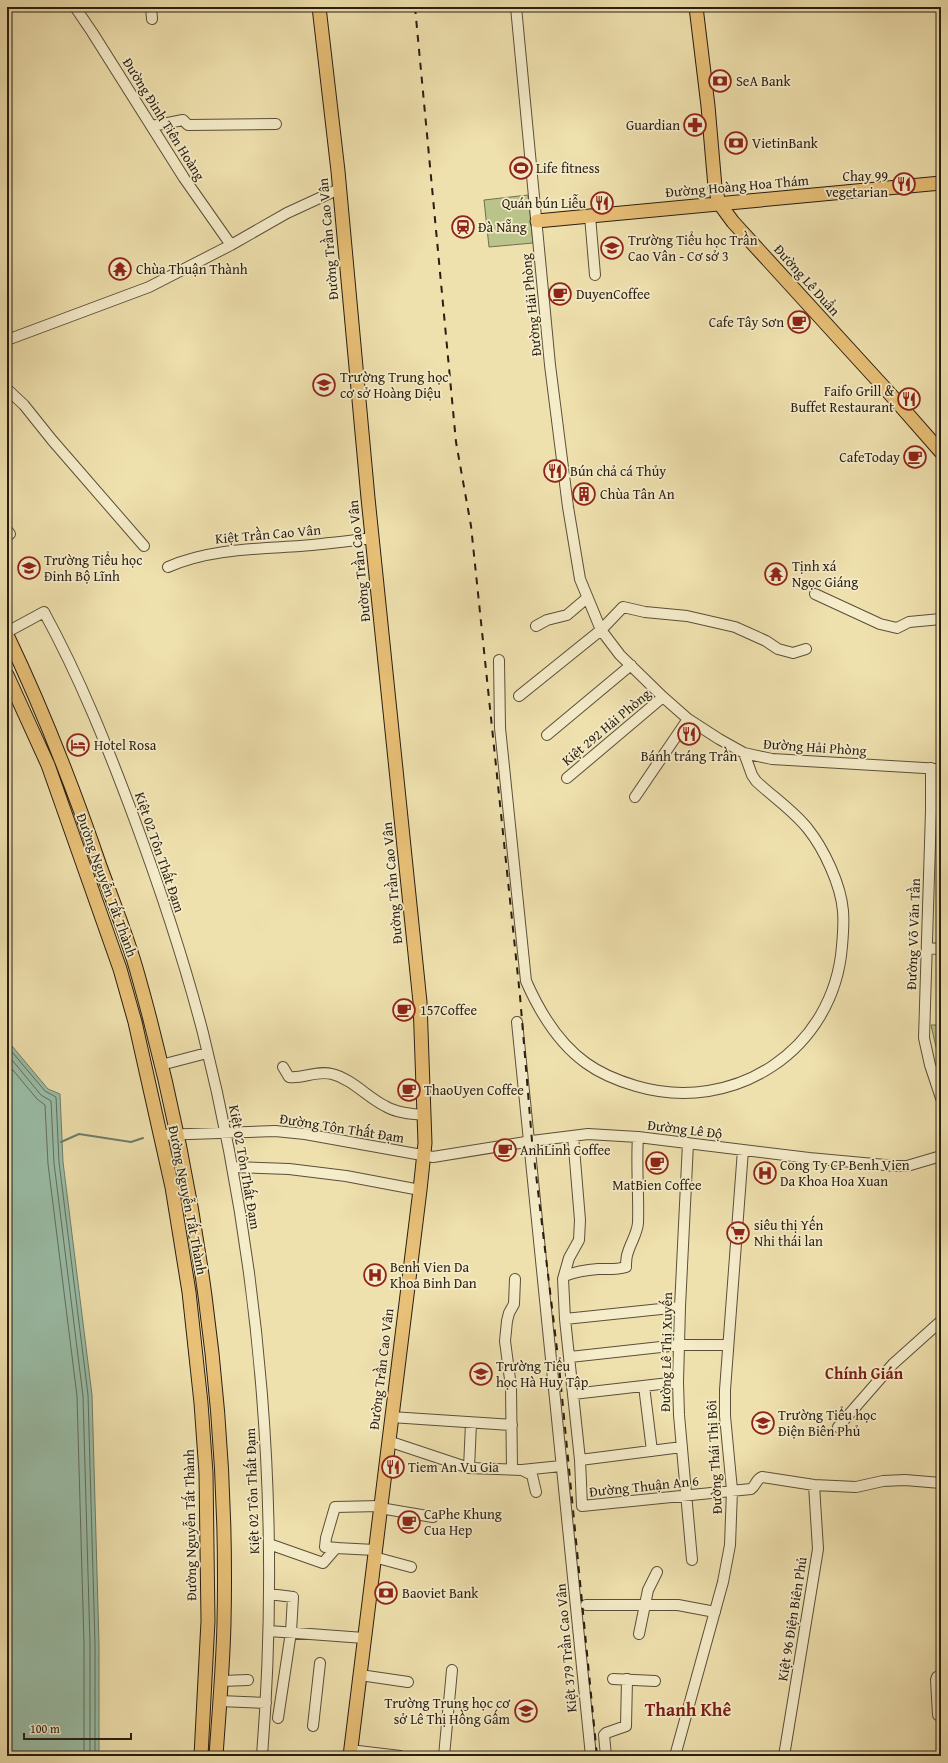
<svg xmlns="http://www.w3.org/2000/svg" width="948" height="1763" viewBox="0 0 948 1763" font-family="'Gentium Book Plus',serif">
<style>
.green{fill:#b9c38a;stroke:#71704e}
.water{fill:#9abea8;stroke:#6d7e6c}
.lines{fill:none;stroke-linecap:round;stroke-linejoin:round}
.shore{stroke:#626e5d;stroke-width:1}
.stream{stroke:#6d7e6c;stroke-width:2}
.minor-casing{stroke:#5a4f39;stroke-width:12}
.major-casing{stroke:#291e12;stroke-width:15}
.minor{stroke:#f5ecca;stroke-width:10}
.major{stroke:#e8c077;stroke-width:13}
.rail{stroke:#291e12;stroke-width:2;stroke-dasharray:7 7;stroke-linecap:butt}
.labels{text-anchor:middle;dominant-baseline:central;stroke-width:3.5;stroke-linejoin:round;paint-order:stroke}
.poi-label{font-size:14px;fill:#291e12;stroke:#f5ecca;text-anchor:start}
.street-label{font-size:14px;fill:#291e12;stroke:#f5ecca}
.quarter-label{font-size:16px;font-weight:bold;fill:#7a1f14;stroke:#f5ecca}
.district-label{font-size:18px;font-weight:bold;fill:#7a1f14;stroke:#f5ecca}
</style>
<rect width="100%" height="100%" fill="#efe1ae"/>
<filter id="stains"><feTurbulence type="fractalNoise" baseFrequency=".005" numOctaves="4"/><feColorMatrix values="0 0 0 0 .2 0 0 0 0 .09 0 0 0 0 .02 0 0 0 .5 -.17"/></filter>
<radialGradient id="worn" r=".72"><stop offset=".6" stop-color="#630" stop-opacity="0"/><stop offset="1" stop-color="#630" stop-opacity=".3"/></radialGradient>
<path class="green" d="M528 195 533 243 489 247 484 200Z
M931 1025H941V1060H939Z"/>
<path class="water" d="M7 1040 48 1089 60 1094 63 1162 92 1395 99 1644V1756H7Z"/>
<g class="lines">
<path class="shore" d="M7 1046 45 1091 56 1097 59 1162 88 1395 95 1644V1756
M7 1054 41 1095 51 1101 54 1163 83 1396 90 1644V1756
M7 1063 37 1099 45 1105 48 1164 77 1396 84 1644V1756"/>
<path class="stream" d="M61 1142 79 1134 131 1142 143 1138"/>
<g class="minor-casing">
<path id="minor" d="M75 7 92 32 184 178 231 245
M151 7 152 19
M516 7 550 365 568 507 580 579 601 630 620 655 663 697 688 719 719 739 744 753 772 759 941 769
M152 126 183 120 188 125 276 124
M590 216 595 275
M7 340 149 287 231 245 287 213 339 189
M7 389 24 405 52 440 144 546
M7 530 10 534
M168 567C209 549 255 549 300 546 324 544 348 541 373 538
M815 594 880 624 897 628 909 622 941 619
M536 626 547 620 567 615 587 598
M7 632 44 612C80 678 108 748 134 818 160 888 184 960 203 1033 262 1268 281 1514 262 1756
M499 660 500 728 526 981C540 1013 558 1043 586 1063 601 1074 619 1081 636 1086 734 1115 834 1050 842 946 843 935 844 923 843 911 841 885 824 849 808 829 794 811 773 797 756 781L752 775 744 753
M519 696 601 630 623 607 645 612 687 616 735 627 766 641 778 649 793 653 806 649
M547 735 631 665
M931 768V811L924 1038 930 1065 941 1098
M567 778 663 697
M635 797 688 719
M927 948 941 949
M517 1022 591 1756
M161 1065 207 1053
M283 1067 289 1077C303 1079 317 1070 332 1074 352 1079 367 1097 385 1106 397 1113 411 1114 424 1115
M160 1135 275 1131 305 1134 433 1157 532 1141 588 1134 638 1137 809 1158 896 1166H907L941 1156
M573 1136 580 1220 579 1240 569 1258 563 1279 565 1319 580 1460 582 1506 751 1489C756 1486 756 1479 762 1477L814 1485 856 1487 883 1481 905 1480 941 1483
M688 1143 680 1307 678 1382 679 1415 692 1560
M232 1167 289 1169 346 1176 420 1190
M564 1276C575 1272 585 1270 598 1269 608 1269 616 1270 626 1267 626 1262 626 1257 628 1252 631 1242 637 1234 638 1223 639 1195 636 1166 638 1137
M565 1319 680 1307
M570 1357 679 1345H728
M644 1386 652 1451
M573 1394 678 1382
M391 1417 512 1425
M838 1427 893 1364 941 1321
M388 1441 469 1468 522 1470 561 1466
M580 1460 682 1447
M469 1468 471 1423
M512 1469 511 1387 505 1341 507 1321 509 1313 514 1304 515 1279
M522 1470 532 1475 536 1492
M380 1508 433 1517
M269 1544 323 1563 336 1548 375 1550
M338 1548 325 1547 326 1538 335 1507 380 1506
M374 1557 411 1567
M269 1594 293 1597 291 1632 278 1718
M586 1605H678L715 1612
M269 1631 364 1638
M639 1634 648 1590 657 1572
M360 1675 408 1682
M613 1679 655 1681
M221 1681 248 1680
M219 1701 266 1703
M938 1715 936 1680 937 1677H941
M313 1726 320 1663
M350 1750 400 1756
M444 1756 452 1670
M606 1756 604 1735 606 1733 626 1726 627 1679
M675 1756 723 1582 730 1545 732 1490 725 1416V1390L743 1150
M784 1756 818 1549 814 1485"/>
</g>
<g class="major-casing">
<path id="major" d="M319 7 338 171 368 498 420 1002 425 1143 420 1190 350 1756
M696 7 708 106 715 187 719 203 733 222 891 395 941 452
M537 221 941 183
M7 635C43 710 73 787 100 866 113 902 128 938 138 975 197 1184 229 1406 224 1623 223 1667 219 1712 216 1756
M7 675 48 765 120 969 135 1022 172 1187 189 1292 201 1403 206 1473 208 1621 201 1756"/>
</g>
<use href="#minor" class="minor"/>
<use href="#major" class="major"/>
<path class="rail" d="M415 7 456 442 471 526 520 996 532 1141 559 1366 597 1756"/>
</g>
<defs>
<g id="bank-ring" transform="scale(1.15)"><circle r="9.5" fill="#f5ecca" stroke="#8f2418" stroke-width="1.5"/><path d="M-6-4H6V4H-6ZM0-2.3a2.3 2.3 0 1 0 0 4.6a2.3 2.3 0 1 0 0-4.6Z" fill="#8f2418"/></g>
<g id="pharmacy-ring" transform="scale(1.15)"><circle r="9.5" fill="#f5ecca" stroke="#8f2418" stroke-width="1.5"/><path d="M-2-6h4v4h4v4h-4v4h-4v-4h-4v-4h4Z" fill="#8f2418"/></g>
<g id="stadium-ring" transform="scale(1.15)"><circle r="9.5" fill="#f5ecca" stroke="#8f2418" stroke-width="1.5"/><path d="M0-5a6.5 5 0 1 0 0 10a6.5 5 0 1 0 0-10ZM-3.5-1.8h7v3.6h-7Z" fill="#8f2418"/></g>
<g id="restaurant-ring" transform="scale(1.15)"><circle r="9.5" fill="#f5ecca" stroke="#8f2418" stroke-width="1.5"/><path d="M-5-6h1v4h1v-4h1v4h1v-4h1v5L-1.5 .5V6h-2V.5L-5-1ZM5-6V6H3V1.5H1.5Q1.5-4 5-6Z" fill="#8f2418"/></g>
<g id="station-ring" transform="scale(1.15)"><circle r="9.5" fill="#f5ecca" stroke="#8f2418" stroke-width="1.5"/><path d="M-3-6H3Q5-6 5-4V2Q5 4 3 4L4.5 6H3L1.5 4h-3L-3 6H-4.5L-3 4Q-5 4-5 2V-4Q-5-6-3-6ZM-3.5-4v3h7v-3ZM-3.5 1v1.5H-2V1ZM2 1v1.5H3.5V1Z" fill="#8f2418"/></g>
<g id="school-ring" transform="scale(1.15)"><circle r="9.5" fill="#f5ecca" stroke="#8f2418" stroke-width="1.5"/><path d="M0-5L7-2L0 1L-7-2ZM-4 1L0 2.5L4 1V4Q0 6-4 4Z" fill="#8f2418"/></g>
<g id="temple-ring" transform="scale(1.15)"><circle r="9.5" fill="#f5ecca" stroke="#8f2418" stroke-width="1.5"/><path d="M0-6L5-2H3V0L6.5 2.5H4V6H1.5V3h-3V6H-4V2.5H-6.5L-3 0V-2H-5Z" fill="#8f2418"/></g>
<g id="cafe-ring" transform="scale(1.15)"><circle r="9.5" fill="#f5ecca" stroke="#8f2418" stroke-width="1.5"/><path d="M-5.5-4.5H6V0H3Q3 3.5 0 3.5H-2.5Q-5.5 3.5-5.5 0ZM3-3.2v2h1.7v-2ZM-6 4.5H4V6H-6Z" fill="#8f2418"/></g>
<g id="building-ring" transform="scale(1.15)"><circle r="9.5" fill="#f5ecca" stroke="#8f2418" stroke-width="1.5"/><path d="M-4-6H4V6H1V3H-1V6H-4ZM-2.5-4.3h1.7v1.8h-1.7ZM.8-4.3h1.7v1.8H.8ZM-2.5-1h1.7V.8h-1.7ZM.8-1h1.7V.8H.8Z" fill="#8f2418"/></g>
<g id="hotel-ring" transform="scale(1.15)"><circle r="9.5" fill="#f5ecca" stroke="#8f2418" stroke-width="1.5"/><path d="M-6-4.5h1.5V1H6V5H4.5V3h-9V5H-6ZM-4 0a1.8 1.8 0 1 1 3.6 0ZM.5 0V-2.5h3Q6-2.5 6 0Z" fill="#8f2418"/></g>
<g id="hospital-ring" transform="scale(1.15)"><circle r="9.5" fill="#f5ecca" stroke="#8f2418" stroke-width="1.5"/><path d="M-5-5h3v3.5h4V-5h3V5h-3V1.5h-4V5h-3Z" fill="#8f2418"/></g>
<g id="supermarket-ring" transform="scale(1.15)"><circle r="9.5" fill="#f5ecca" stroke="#8f2418" stroke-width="1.5"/><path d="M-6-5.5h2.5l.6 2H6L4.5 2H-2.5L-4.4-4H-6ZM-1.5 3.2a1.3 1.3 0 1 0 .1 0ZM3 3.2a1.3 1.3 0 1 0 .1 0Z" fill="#8f2418"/></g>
</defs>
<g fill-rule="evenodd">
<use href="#bank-ring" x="720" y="81"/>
<use href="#pharmacy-ring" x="695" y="125"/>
<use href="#bank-ring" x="736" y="143"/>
<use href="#stadium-ring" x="521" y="168"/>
<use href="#restaurant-ring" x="904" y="184"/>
<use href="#restaurant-ring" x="602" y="203"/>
<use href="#station-ring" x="463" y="227"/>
<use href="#school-ring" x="612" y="248"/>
<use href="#temple-ring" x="120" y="269"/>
<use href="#cafe-ring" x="560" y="294"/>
<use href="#cafe-ring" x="799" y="322"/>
<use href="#school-ring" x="324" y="385"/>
<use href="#restaurant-ring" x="909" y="399"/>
<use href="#cafe-ring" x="915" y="457"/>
<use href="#restaurant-ring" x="555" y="471"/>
<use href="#building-ring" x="584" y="494"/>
<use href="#school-ring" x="29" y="568"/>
<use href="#temple-ring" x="776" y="574"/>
<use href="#restaurant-ring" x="689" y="734"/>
<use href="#hotel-ring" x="78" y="745"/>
<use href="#cafe-ring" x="404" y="1010"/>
<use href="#cafe-ring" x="409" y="1090"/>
<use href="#cafe-ring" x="505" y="1150"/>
<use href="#cafe-ring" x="657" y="1163"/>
<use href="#hospital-ring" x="765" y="1173"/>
<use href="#supermarket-ring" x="738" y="1233"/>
<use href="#hospital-ring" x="375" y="1275"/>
<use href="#school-ring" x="481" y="1374"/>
<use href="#school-ring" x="763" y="1423"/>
<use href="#restaurant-ring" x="393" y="1467"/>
<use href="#cafe-ring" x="409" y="1522"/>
<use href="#bank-ring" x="386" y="1593"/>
<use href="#school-ring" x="526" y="1711"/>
</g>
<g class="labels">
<g class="poi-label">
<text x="736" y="81">SeA Bank</text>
<text x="680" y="125" text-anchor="end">Guardian</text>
<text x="752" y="143">VietinBank</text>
<text x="536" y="168">Life fitness</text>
<text x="888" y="176" text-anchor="end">Chay 99<tspan x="888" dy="16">vegetarian</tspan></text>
<text x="586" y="203" text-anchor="end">Quán bún Liễu</text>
<text x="478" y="227">Đà Nẵng</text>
<text x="628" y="240">Trường Tiểu học Trần<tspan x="628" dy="16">Cao Vân - Cơ sở 3</tspan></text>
<text x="136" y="269">Chùa Thuận Thành</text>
<text x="576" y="294">DuyenCoffee</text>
<text x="784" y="322" text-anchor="end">Cafe Tây Sơn</text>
<text x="340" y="377">Trường Trung học<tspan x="340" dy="16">cơ sở Hoàng Diệu</tspan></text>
<text x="894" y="391" text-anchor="end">Faifo Grill &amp;<tspan x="894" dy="16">Buffet Restaurant</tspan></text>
<text x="900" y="457" text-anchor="end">CafeToday</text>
<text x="570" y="471">Bún chả cá Thủy</text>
<text x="600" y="494">Chùa Tân An</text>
<text x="44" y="560">Trường Tiểu học<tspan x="44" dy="16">Đinh Bộ Lĩnh</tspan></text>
<text x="792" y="566">Tịnh xá<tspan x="792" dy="16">Ngọc Giáng</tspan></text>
<text x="94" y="745">Hotel Rosa</text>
<text x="689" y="756" text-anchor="middle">Bánh tráng Trần</text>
<text x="420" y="1010">157Coffee</text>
<text x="424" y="1090">ThaoUyen Coffee</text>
<text x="520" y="1150">AnhLinh Coffee</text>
<text x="780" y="1165">Cong Ty CP Benh Vien<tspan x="780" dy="16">Da Khoa Hoa Xuan</tspan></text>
<text x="657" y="1185" text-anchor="middle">MatBien Coffee</text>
<text x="754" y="1225">siêu thị Yến<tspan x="754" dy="16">Nhi thái lan</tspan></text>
<text x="390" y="1267">Benh Vien Da<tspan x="390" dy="16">Khoa Binh Dan</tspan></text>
<text x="496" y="1366">Trường Tiểu<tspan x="496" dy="16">học Hà Huy Tập</tspan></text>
<text x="778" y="1415">Trường Tiểu học<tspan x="778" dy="16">Điện Biên Phủ</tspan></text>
<text x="408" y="1467">Tiem An Vu Gia</text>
<text x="424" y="1514">CaPhe Khung<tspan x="424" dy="16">Cua Hep</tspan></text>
<text x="402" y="1593">Baoviet Bank</text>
<text x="510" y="1703" text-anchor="end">Trường Trung học cơ<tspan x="510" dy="16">sở Lê Thị Hồng Gấm</tspan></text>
</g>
<g class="street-label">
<text transform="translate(164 119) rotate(58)">Đường Đinh Tiên Hoàng</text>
<text transform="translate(737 186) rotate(-5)">Đường Hoàng Hoa Thám</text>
<text transform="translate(328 239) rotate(-95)">Đường Trần Cao Vân</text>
<text transform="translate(807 280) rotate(48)">Đường Lê Duẩn</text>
<text transform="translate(531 305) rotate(-96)">Đường Hải Phòng</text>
<text transform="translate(268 534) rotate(-5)">Kiệt Trần Cao Vân</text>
<text transform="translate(359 561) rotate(-96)">Đường Trần Cao Vân</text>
<text transform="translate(606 727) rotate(-40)">Kiệt 292 Hải Phòng</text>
<text transform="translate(815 747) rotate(4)">Đường Hải Phòng</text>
<text transform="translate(160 852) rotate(71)">Kiệt 02 Tôn Thất Đạm</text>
<text transform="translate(392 883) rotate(-95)">Đường Trần Cao Vân</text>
<text transform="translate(107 885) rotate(70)">Đường Nguyễn Tất Thành</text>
<text transform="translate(913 934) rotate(-88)">Đường Võ Văn Tần</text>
<text transform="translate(342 1128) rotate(9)">Đường Tôn Thất Đạm</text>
<text transform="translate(685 1129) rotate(7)">Đường Lê Độ</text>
<text transform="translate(245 1167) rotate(80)">Kiệt 02 Tôn Thất Đạm</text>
<text transform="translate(188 1200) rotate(79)">Đường Nguyễn Tất Thành</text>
<text transform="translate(666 1352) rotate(-89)">Đường Lê Thị Xuyến</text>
<text transform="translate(381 1369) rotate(-83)">Đường Trần Cao Vân</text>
<text transform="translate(714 1457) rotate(-93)">Đường Thái Thị Bôi</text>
<text transform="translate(644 1486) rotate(-6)">Đường Thuận An 6</text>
<text transform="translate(252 1491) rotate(-92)">Kiệt 02 Tôn Thất Đạm</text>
<text transform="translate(190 1525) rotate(-91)">Đường Nguyễn Tất Thành</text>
<text transform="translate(792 1619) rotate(-81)">Kiệt 96 Điện Biên Phủ</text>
<text transform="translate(566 1648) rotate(-95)">Kiệt 379 Trần Cao Vân</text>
</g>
<g class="quarter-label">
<text x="864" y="1373">Chính Gián</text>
</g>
<g class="district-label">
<text x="688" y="1709">Thanh Khê</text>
</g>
</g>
<rect width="948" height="1763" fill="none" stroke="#efe1ae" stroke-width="24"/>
<rect x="8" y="8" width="932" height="1747" fill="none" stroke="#291e12" stroke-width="2"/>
<rect x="12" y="12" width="924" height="1739" fill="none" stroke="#291e12"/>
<path d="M24 1733v6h107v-6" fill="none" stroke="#291e12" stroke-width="2"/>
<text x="30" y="1733" font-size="12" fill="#291e12" stroke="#f5ecca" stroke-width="3" paint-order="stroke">100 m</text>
<rect width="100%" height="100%" filter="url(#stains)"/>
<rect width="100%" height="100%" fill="url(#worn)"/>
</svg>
